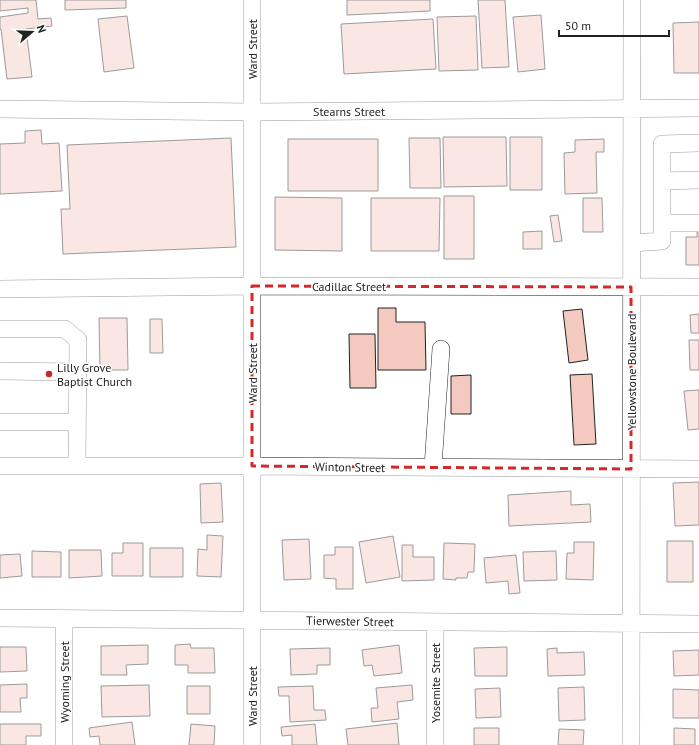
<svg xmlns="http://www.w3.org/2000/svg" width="699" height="745" viewBox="0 0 699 745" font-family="'PT Sans',sans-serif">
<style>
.building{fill:#f3c9c0;stroke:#222}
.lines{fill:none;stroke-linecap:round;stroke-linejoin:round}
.minor-casing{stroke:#222;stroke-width:18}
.minor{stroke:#fff;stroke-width:17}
.marked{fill:none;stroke:#d62828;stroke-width:3;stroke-dasharray:8 5;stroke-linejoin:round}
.poi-dot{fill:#c62828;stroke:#fff;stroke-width:1.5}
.labels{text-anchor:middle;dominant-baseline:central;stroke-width:3;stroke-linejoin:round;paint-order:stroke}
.street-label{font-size:12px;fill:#222;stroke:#fff}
.poi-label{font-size:12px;fill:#222;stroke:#fff;text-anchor:start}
</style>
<rect width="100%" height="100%" fill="#fff"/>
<path class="building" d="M0 0H36L38 19 51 18 52 26 26 29 32 77 7 79 1 29H0V17L28 13V8L0 11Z
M65 0H126V8L65 10Z
M347 0H430V11L347 15Z
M478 0H505L509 67 482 68Z
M541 15 545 69 518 72 513 17Z
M127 16 134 68 104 72 98 19Z
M476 16 478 70 439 71 437 17Z
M433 19 436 69 344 74 341 24Z
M699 22V73H674L673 23Z
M41 130 42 144 59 143 62 191 0 194V144L25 143V131Z
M443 137H506L507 186 444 187Z
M510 137H542V190H510Z
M231 138 236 247 63 254 61 209H70L67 145Z
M409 138H440L441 188H410Z
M288 139H378V191H288Z
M604 139V152H596L597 193 565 194 564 153 575 152V140Z
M444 196H474V259H444Z
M275 197 342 198V251L275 250Z
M371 198H440L439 251H371Z
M583 198H602L603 232H583Z
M558 215 562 241 554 242 550 216Z
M697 223H699V265H686V237H697Z
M542 231V249H523V232Z
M378 308H396V322H425L426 370H378Z
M582 309 588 360 569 363 563 311Z
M699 314V333H691L690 315Z
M99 318H127L128 370H100Z
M150 319H162L163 353H150Z
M349 334H375L376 388H350Z
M689 340H699V370H690Z
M592 374 596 444 574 445 570 375Z
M471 375V414H451V376Z
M699 390V429L688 430 684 391Z
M699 482V525L675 526 673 483Z
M221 483 223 522 201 523 200 484Z
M571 491V505L590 504 591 522 509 526 508 495Z
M207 535 223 536 221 577 197 576 198 549 207 550Z
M393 536 400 577 366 583 359 542Z
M309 539 311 579 284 580 282 540Z
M667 541H693V582H667Z
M574 542H594L593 580 566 579 567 553H574Z
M123 543H143V576H112V553H123Z
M444 543 475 544 474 572H468L467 578H456V580L443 579Z
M402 545H413V557H434V580L402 581Z
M335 547H353V589H336V579L324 578V555H335Z
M150 548H183V577H150Z
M69 550H101L102 576 69 578Z
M32 551 61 552V577H32Z
M556 551 557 580 524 581 523 552Z
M20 554 22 576 0 578V555Z
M516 555 520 593 509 594 508 581 486 583 484 558Z
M190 644 191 648H214L215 673H188V665H175V645Z
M148 645V664L126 665 127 675H101V646Z
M399 645 402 673 374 676 372 665 364 666 362 650Z
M0 647H26L27 671 0 672Z
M507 647V676H475L474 648Z
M330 648V665H317V674L291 675 290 649Z
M557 648V653L584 652 585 675 548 676 547 649Z
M699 650V675L674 676 673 651Z
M27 684V698H20L21 712H0V685Z
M149 685 150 716 102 717 101 686Z
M412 685 413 700 397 702 399 719 372 722 371 708H378L376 688Z
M187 686H210V714H187Z
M313 686 314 710H325L326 720 290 722 289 696H279L278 687Z
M584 687 585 720 559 721 558 688Z
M500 688 501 717 476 718 475 689Z
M673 689 699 690V718H673Z
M132 722 135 745H100L99 736 90 737 89 728Z
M397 723 399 745H348L346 729Z
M0 724H41V736H26V745H0Z
M191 724 215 726 214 745H189Z
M315 724 317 745H292V735L282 736 281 727Z
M474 728H499V745H474Z
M674 728 695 729V745H674Z
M559 729 584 730 583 745H558Z"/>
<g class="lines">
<g class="minor-casing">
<path id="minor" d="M0 109 252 112 699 108
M662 181 699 180
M662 223H699
M632 243 662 241V144L699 143
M0 289 252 286 699 287
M0 329H65L78 340 77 466
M0 371 78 372
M0 422H77
M0 466H252L699 469
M433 467 441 349
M0 618 699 624
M435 622V745
M64 745V619
M252 745V0
M631 745 632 0"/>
</g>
<use href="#minor" class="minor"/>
</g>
<path d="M0 0H699V745H0ZM252 286 631 287V469L252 466Z" fill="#fff" fill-opacity=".55" fill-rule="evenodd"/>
<path class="marked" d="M252 286 631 287V469L252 466Z"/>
<circle class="poi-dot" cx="49" cy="374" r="4"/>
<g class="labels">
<g class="street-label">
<text transform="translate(252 49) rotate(-90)">Ward Street</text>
<text x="349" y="111">Stearns Street</text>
<text x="349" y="286">Cadillac Street</text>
<text transform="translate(631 372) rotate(-90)">Yellowstone Boulevard</text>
<text transform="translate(252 373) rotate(-90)">Ward Street</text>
<text transform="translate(350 467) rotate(1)">Winton Street</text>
<text transform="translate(350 621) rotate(1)">Tierwester Street</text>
<text transform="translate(64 682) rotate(-90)">Wyoming Street</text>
<text transform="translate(435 683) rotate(-90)">Yosemite Street</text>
<text transform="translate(252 696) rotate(-90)">Ward Street</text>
</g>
<g class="poi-label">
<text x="57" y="367">Lilly Grove<tspan x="57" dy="14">Baptist Church</tspan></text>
</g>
</g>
<g transform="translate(32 32) rotate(71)" stroke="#ffffff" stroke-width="3" paint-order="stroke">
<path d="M0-3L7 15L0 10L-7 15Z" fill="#222222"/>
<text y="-6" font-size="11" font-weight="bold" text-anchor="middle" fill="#222222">N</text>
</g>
<path d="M559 30v6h110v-6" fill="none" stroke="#222222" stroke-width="2"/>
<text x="565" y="30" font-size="12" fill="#222222" stroke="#ffffff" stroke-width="3" paint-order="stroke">50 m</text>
</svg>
